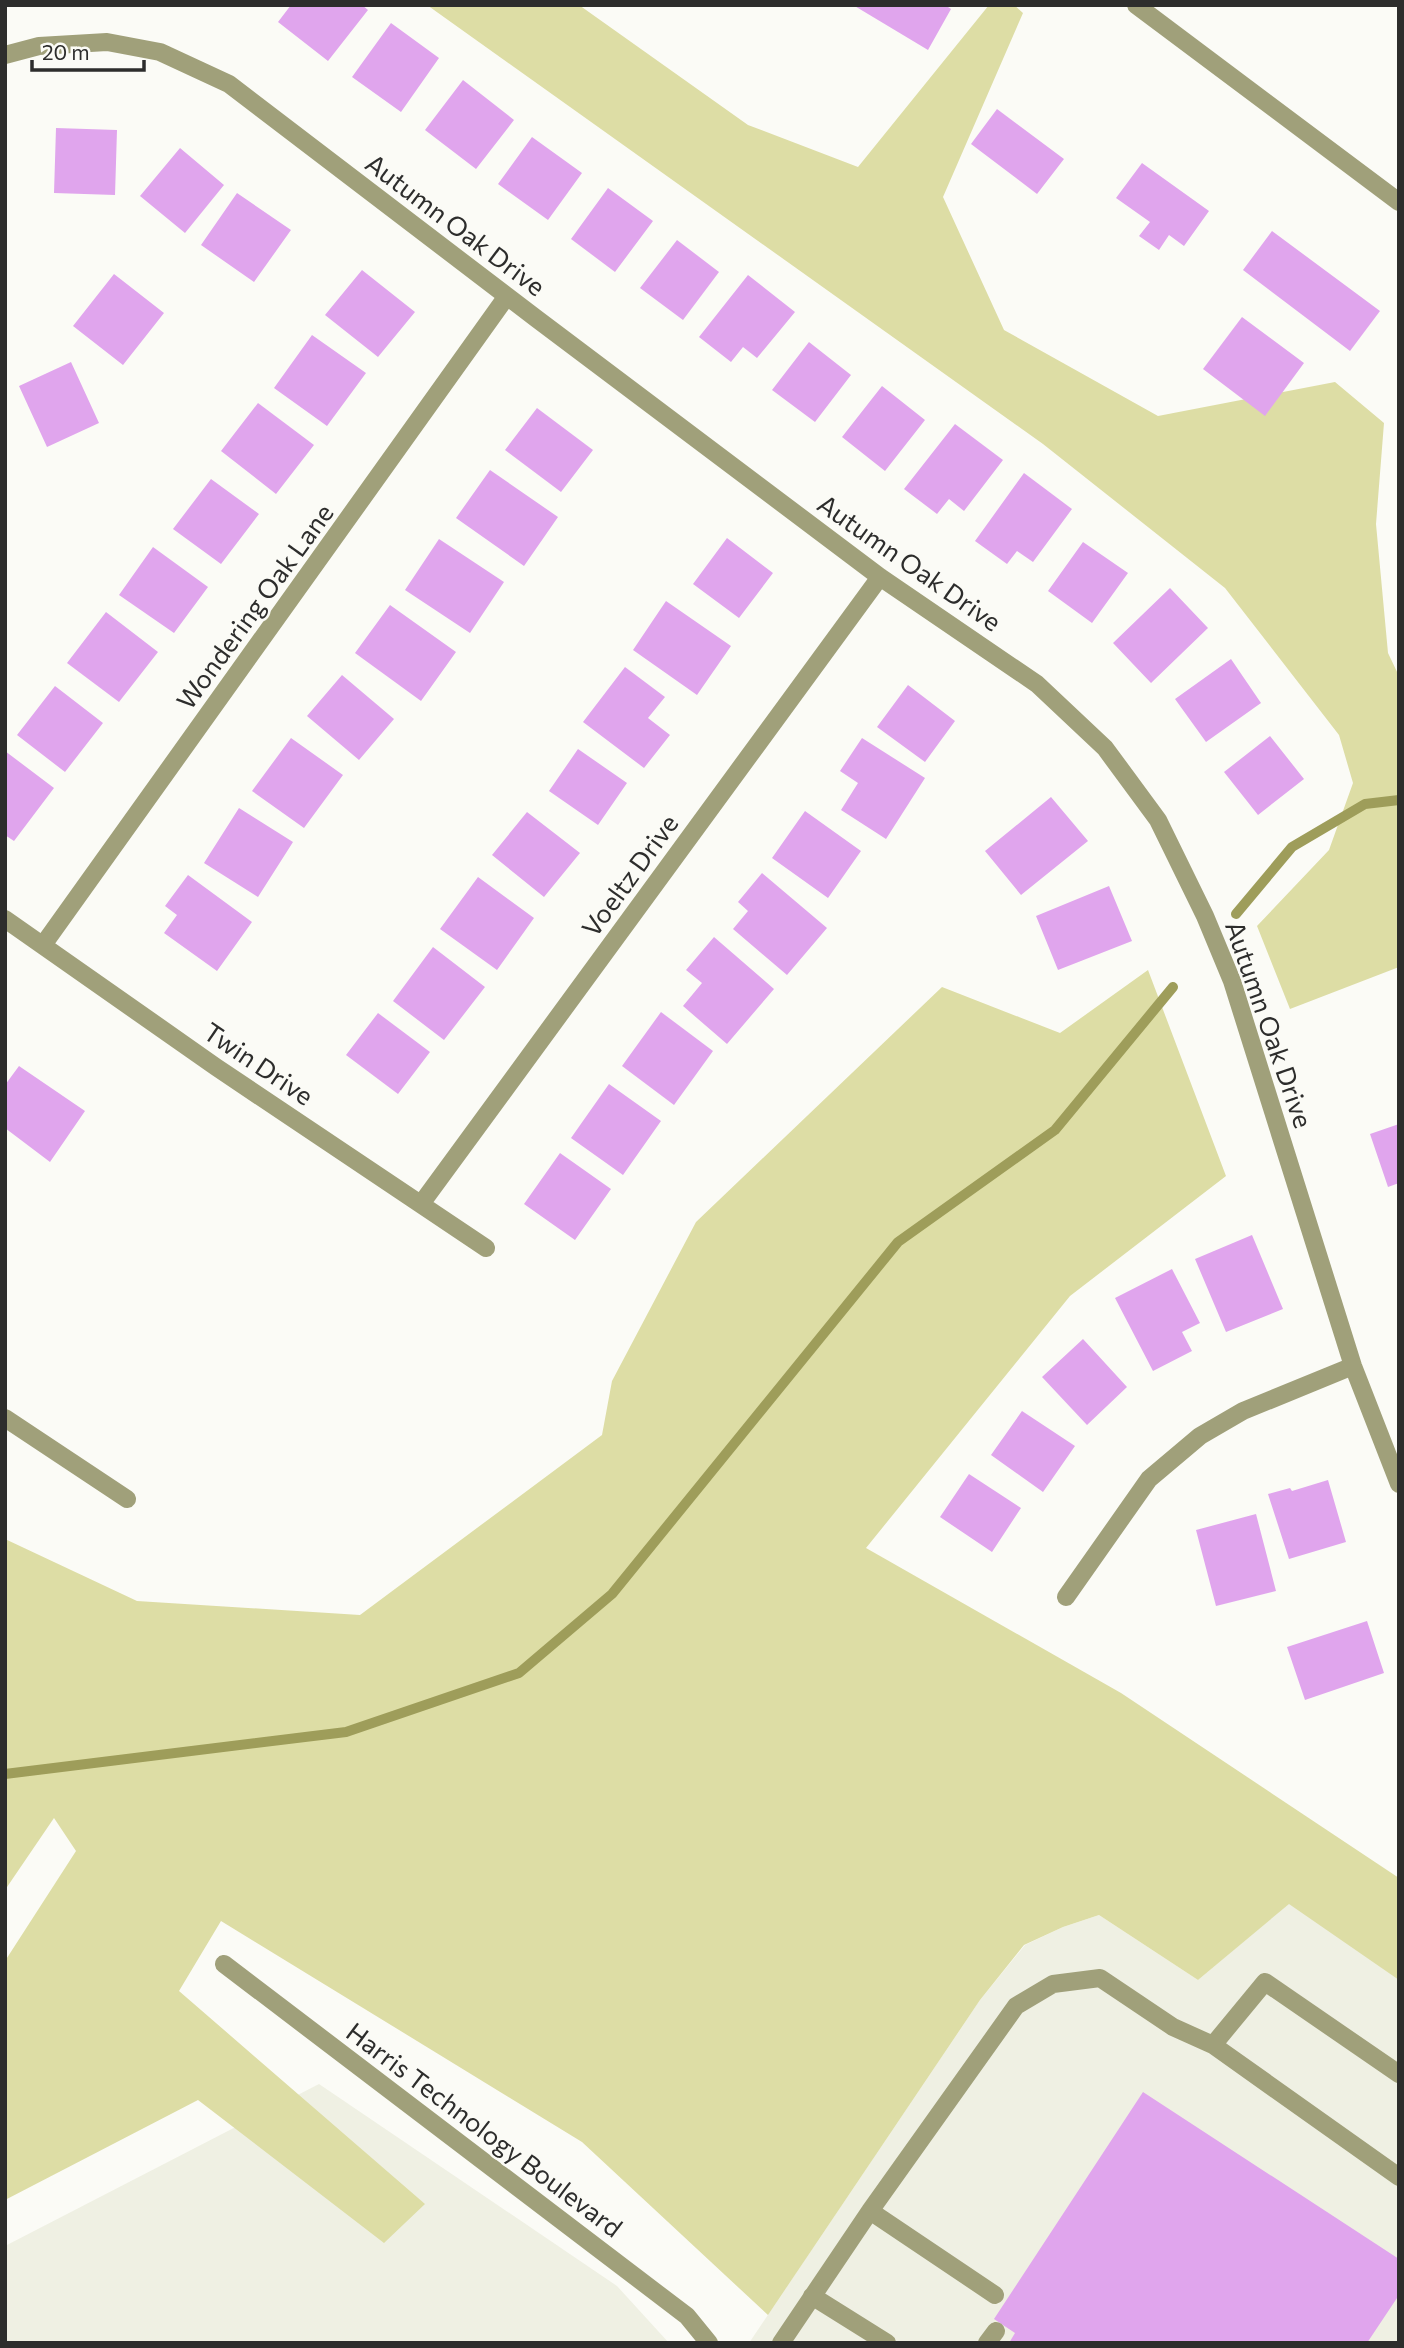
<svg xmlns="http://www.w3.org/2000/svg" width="1404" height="2348" viewBox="0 0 1404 2348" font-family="Commissioner,sans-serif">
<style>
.built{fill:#eff0e3}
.green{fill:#dddda5}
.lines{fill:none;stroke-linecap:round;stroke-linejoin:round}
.stream{stroke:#9e9d5a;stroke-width:10}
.building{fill:#e0a5ed}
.service{stroke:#a0a07a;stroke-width:18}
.minor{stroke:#a0a07a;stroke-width:18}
.labels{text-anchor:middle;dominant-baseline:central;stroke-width:5;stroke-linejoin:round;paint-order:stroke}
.street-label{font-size:26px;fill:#2d2d2c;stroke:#fbfbf6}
</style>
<rect width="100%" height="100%" fill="#fbfbf6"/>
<path class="built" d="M1289 1903 1399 1976V2343H749L980 2000 1025 1945 1063 1927 1099 1915 1198 1980Z
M319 2084 617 2286 669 2343H5V2246Z"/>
<path class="green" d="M427 5H579L748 125 858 167 989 5H1014L1023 13 943 197 1004 330 1158 416 1335 382 1384 423 1376 524 1388 653 1399 676V967L1290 1009 1257 926 1329 850 1353 783 1339 735 1225 588 1043 444Z
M1148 970 1226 1176 1070 1296 866 1548 1121 1693 1399 1878V1980L1289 1904 1198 1980 1099 1915 1063 1927 1024 1945 980 2000 768 2315 582 2142 221 1921 179 1991 425 2204 384 2243 198 2100 5 2200V1961L76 1851 54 1818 5 1890V1539L137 1601 360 1615 602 1435 612 1381 696 1222 942 987 1060 1033Z"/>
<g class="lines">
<path class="stream" d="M1236 914 1292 847 1365 804 1399 800
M5 1774 346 1732 519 1673 612 1594 898 1242 1055 1130 1173 987"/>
</g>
<path class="building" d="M291 5H362L368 10 328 61 278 22Z
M853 5H945L951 9 928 50Z
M391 23 439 58 401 112 352 77Z
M463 80 514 120 476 169 425 130Z
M997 109 1064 159 1037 194 971 144Z
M56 128 117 130 115 195 54 193Z
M532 137 582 173 548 220 498 184Z
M180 148 224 185 185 233 140 196Z
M1142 163 1209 211 1184 246 1169 235 1159 250 1139 236 1150 222 1116 198Z
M608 188 653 221 615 272 571 239Z
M237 193 291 230 254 282 201 245Z
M1272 231 1380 311 1350 351 1243 270Z
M677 240 719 272 683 320 640 288Z
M362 270 415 312 378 357 325 315Z
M114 274 164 313 123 365 73 326Z
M748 275 795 312 757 358 743 347 731 362 699 337Z
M1242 317 1304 363 1265 416 1203 369Z
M312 335 366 373 327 426 274 388Z
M809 342 851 375 815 422 772 390Z
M71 362 99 423 47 447 19 386Z
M882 386 925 420 885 471 842 437Z
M258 403 314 445 276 494 221 451Z
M537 408 593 450 561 492 505 450Z
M955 424 1003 460 964 511 949 499 937 514 904 489Z
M490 470 558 517 524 566 456 518Z
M1024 473 1072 509 1033 562 1017 551 1007 564 975 541Z
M211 479 259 514 221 564 173 529Z
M727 538 773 573 739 618 693 584Z
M439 539 504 582 470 633 405 590Z
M1083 542 1128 573 1092 623 1048 591Z
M153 547 208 587 174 633 119 595Z
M1170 588 1208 628 1151 683 1113 643Z
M666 601 731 646 697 695 633 650Z
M390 605 456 652 421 701 355 653Z
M106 612 158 652 119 702 67 663Z
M1231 659 1261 703 1206 742 1175 699Z
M625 667 665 697 648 718 670 735 644 768 583 722Z
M342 675 394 719 359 760 307 716Z
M908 685 955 721 925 762 877 727Z
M55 686 103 723 65 772 17 735Z
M1270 736 1304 779 1258 815 1224 772Z
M291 738 343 775 304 828 252 791Z
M862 738 925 778 886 839 841 810 858 783 840 771Z
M578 749 627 783 598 825 549 791Z
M5 751 54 788 14 841 5 835Z
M1051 797 1088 841 1021 895 985 851Z
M239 808 293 842 258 897 204 863Z
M805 811 861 851 828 898 772 858Z
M527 812 580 853 544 897 492 855Z
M762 873 827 928 787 975 733 929 748 911 738 902Z
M188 875 252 922 217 971 164 933 177 915 165 906Z
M478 877 534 918 497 970 440 929Z
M1109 886 1132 941 1058 970 1036 916Z
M714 937 774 989 727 1044 683 1006 702 983 686 970Z
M433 947 485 987 444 1040 393 1001Z
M661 1012 713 1051 674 1105 622 1066Z
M378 1013 430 1052 398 1094 346 1055Z
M19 1066 85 1111 50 1162 5 1128V1085Z
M609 1084 661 1121 623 1175 571 1138Z
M1399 1124V1183L1388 1187 1370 1134Z
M560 1153 611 1189 575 1240 524 1204Z
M1252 1235 1283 1309 1226 1332 1195 1259Z
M1172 1269 1200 1323 1182 1332 1192 1351 1153 1371 1115 1298Z
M1083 1339 1127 1387 1087 1425 1042 1377Z
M1022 1411 1075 1446 1043 1492 991 1455Z
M969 1474 1021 1508 992 1552 940 1517Z
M1328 1480 1346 1542 1289 1559 1268 1494 1290 1488 1292 1491Z
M1256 1514 1276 1591 1216 1606 1196 1530Z
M1367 1621 1384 1673 1305 1700 1287 1647Z
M1143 2092 1399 2259V2295L1367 2343H1009L1015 2333 994 2319Z"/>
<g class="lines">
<path class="service" d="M1213 2045 1265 1982 1399 2074
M870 2211 995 2295
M812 2296 887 2343
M781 2343 870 2211 1016 2006 1053 1984 1100 1978 1173 2027 1213 2045 1399 2177
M987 2343 996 2331"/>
<path class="minor" d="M1136 5 1399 202
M5 55 39 46 107 42 160 52 229 84 537 319 880 577 1037 684 1105 748 1158 820 1205 916 1232 981 1353 1366 1399 1484
M5 919 216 1067 486 1248
M43 945 507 296
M421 1204 880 577
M5 1418 127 1499
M1066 1597 1149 1479 1200 1436 1243 1411 1353 1366
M224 1964 687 2316 709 2343"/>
</g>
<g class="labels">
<g class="street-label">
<text transform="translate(456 224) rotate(37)">Autumn Oak Drive</text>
<text transform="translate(910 562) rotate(35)">Autumn Oak Drive</text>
<text transform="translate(254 606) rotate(-54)">Wondering Oak Lane</text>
<text transform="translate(629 875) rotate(-54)">Voeltz Drive</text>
<text transform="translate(1270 1024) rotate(71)">Autumn Oak Drive</text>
<text transform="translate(259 1063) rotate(34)">Twin Drive</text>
<text transform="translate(485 2129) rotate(37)">Harris Technology Boulevard</text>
</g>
</g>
<rect width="1404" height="2348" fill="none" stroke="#2d2d2c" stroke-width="14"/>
<path d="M32 60v10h112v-10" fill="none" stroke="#2d2d2c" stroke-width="3.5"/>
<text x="42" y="60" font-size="21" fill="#2d2d2c" stroke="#fbfbf6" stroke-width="5" paint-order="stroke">20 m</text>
</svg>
